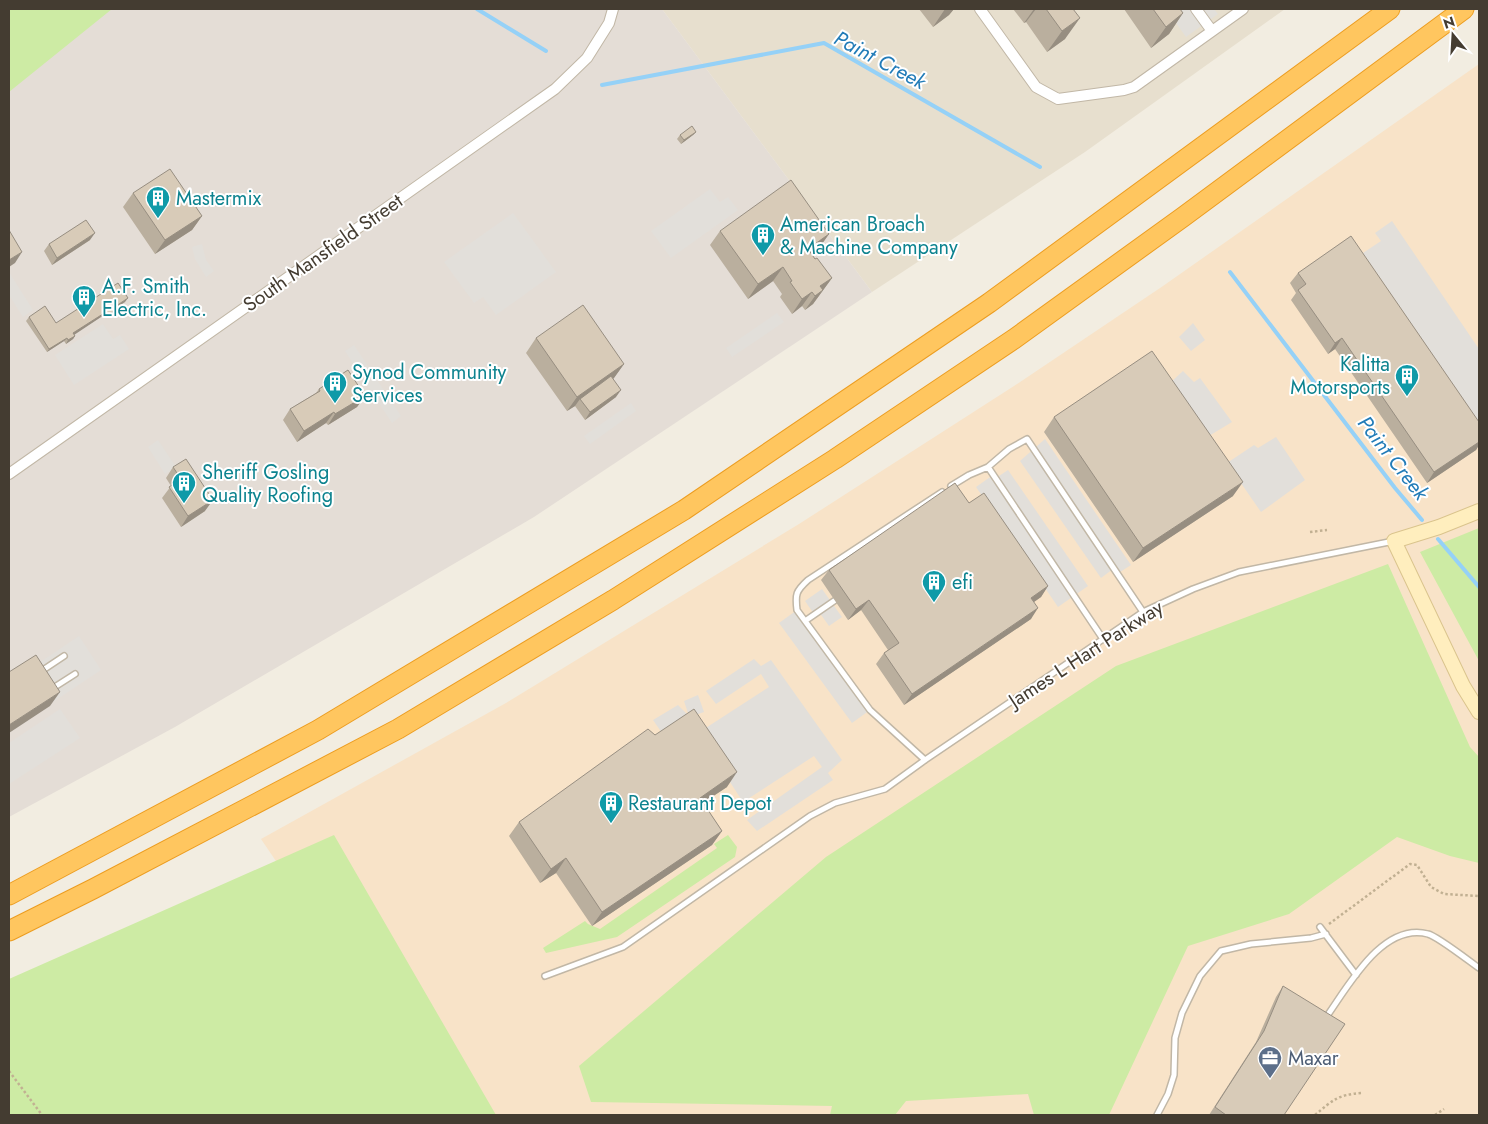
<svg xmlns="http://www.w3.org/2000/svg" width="1488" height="1124" viewBox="0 0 1488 1124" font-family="Jost,sans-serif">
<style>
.residential{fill:#e7dfce}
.commercial{fill:#f8e3c8}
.industrial{fill:#e4ddd6}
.green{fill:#cdeba4}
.parking{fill:#e2dfda}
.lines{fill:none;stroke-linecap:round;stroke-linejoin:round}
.stream{stroke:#95d1f7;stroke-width:4}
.lane-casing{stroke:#c1b7a6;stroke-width:8}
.street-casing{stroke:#c1b7a6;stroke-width:12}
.secondary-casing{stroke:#dac48d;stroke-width:16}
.highway-casing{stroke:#ec9d21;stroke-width:21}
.path{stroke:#c1b092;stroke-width:2.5;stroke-dasharray:2.5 2.5;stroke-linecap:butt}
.lane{stroke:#fff;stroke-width:5}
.street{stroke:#fff;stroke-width:10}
.secondary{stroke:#ffeebe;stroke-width:14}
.highway{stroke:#ffc65f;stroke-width:19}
.wall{fill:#baaf9e}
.shaded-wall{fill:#978e81}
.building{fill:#d8cbb8;stroke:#978e81}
.labels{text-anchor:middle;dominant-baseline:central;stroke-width:4;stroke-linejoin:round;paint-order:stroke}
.culture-label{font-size:20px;fill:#0d838f;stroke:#fff;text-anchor:start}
.street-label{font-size:20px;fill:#443c31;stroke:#fff}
.service-label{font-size:20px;fill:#4e5e75;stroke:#fff;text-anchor:start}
.water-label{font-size:21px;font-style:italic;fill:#227cb8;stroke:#fff}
</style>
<rect width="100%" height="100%" fill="#f2ede1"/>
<path class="residential" d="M662 9H1285L1085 152 872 292Z"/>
<path class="commercial" d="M1479 64V1115H448L261 839 506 703 799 524 1014 386 1163 286Z"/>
<path class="industrial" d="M111 9H662L872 292 534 517 175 727 9 817V89Z"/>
<path class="green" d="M9 9H112L9 92Z
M1479 528V661L1420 552Z
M1388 564 1470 747 1479 757V863L1450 856 1397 837 1289 914 1188 946 1109 1115H1034L1028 1094 906 1101 895 1115H830L832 1106 591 1102 579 1066 826 857 1116 666Z
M334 835 496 1115H9V979Z
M728 835 737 847 735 857 617 937 546 953 543 948 585 921 588 924 600 929 717 848 714 844Z"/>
<path class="parking" d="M1166 9H1214L1218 14 1186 37Z
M710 189 720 202 728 197 738 210 671 258 651 231Z
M513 213 556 272 496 315 483 297 474 303 444 262Z
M1392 221 1479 349V422L1363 253 1381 241 1375 233Z
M202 244 206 260 214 271 206 277 195 259 192 247Z
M9 272 33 310 23 317 9 295Z
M777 313 784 322 732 357 726 348Z
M1193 323 1205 340 1191 351 1179 337Z
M103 324 113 339 120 335 129 349 74 385 55 355Z
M354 345 401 416 392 423 345 351Z
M1183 371 1194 382 1200 378 1232 422 1199 442 1170 383Z
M631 403 636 411 590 444 584 436Z
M1276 437 1305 480 1261 512 1227 463 1254 445 1258 448Z
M1045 439 1131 565 1117 574 1113 569 1101 578 1020 461Z
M158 440 176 467 165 474 148 447Z
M1008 470 1088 586 1058 607 976 487 993 475 996 478Z
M822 589 842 617 829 626 819 612 814 614 805 601Z
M797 610 870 710 852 723 779 623Z
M79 636 101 670 53 702 30 669Z
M754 659 761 666 771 660 842 760 828 773 833 780 757 831 747 820 822 767 814 756 743 802 698 733 769 687 761 674 716 704 706 691Z
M698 695 704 712 690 717 662 733 653 720 678 705 689 716 684 701Z
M60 709 80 738 9 784V743Z"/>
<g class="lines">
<path class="stream" d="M477 9 546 51
M602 85 824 43 1040 167
M1230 272 1395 488 1422 520
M1438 539 1479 587"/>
<g class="lane-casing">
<path id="lane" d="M951 486 969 475 988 467
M805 621 834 601
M1103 639 988 467 1009 449 1027 439 1143 612
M40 672 64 656
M50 690 75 674
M925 760 870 710 797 610C795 594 796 591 808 580L942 492
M1320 927 1356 975
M545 976 623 947 810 816 835 803 885 789 925 760 1143 612 1193 589 1239 572 1394 541
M1327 1016C1349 985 1383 922 1428 934 1437 936 1469 961 1479 968
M1157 1115 1168 1094 1174 1075 1175 1038 1182 1013 1200 976 1221 951 1251 944 1311 938 1326 934"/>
</g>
<g class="street-casing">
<path id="street" d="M980 9 1036 87 1058 99 1124 90 1134 87 1243 9
M1196 9 1212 31
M9 474 555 89 587 58 609 23 613 9"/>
</g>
<g class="secondary-casing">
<path id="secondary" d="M1479 511 1439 527 1394 541 1463 686 1479 712"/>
</g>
<g class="highway-casing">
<path id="highway" d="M9 895 318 730 684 510 989 303 1390 9
M9 931 93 889 398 729 613 600 835 459 1014 339 1183 217 1464 9"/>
</g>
<path class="path" d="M1310 532 1327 530
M1329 924 1410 864 1417 865 1431 887 1444 894 1479 896
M9 1071 42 1115
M1315 1115C1333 1100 1337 1095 1361 1093
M1435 1115 1444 1109"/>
<use href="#lane" class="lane"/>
<use href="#street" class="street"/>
<use href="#secondary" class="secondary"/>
<use href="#highway" class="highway"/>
</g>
<path class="wall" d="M919 9H954L949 15 933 27Z
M1013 9H1073L1065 39 1047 52 1026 22 1024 23Z
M1124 9H1180L1183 13 1169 34 1151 48Z
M696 132 693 135 681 144 677 139 680 135Z
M133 193 202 216 192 230 155 254 123 207Z
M720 231 829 234 819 248 811 254 832 278 813 304 805 310 802 306 792 314 780 297 782 294 773 281 748 299 710 245Z
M90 240 52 265 44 251 49 244Z
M1298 273 1479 422V445L1476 450 1427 483 1335 349 1328 354 1291 300 1296 293 1290 283Z
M125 302 114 309 115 310 112 314 106 318 104 315 74 334 75 336 73 339 66 344 64 341 47 352 26 321 29 317 56 323Z
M536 338 624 364 613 379 616 397 585 420 575 406 567 411 526 353Z
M319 389 365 396 357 407 328 425 326 423 297 442 283 420 290 409 316 393Z
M1054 417 1233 496 1133 562 1044 432Z
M173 467 205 511 181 527 162 498 171 486 166 478Z
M969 503 1048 586 1041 597 1034 602 1031 619 904 705 876 664 884 653 888 650 861 610 848 620 821 580 829 570Z
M655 735 727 787 703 803 722 831 712 845 592 926 556 873 540 883 509 836 519 822Z
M1283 986 1284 1115H1209L1256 1042 1276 997Z"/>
<path class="shaded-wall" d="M945 9H954L949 15 933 27Z
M1034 9H1036L1026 22 1024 23Z
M1183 13 1169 34 1151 48 1166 27Z
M1080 18 1065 39 1047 52 1062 31Z
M696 132 693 135 681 144 684 140Z
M202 216 192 230 155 254 165 240Z
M95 233 90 240 52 265 57 258Z
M829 234 819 248 798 263 808 249Z
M22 252 15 263 9 267V260Z
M783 267 773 281 748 299 758 284Z
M832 278 813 304 805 310 815 296 820 286Z
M812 292 802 306 792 314 802 299Z
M128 298 125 302 110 311 113 308Z
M115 310 112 314 106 318 108 315Z
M106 312 104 315 71 337 73 333Z
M75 336 73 339 66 344 68 340Z
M67 338 64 341 47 352 49 349Z
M1342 338 1335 349 1328 354 1335 343Z
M624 364 614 378 582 401 580 399 575 406 567 411 577 397Z
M621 390 616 397 585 420 590 412Z
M365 396 357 407 328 425 335 414Z
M334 412 326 423 297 442 304 431Z
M1479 442V445L1476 450 1427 483 1434 472Z
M1243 482 1233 496 1133 562 1143 548Z
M213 500 205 511 181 527 188 516Z
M1048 586 1041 597 1024 609 1031 598Z
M869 600 861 610 848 620 856 609Z
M1038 608 1031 619 904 705 912 694Z
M60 692 50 706 9 733V725Z
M737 772 727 787 689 812 700 798Z
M722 831 712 845 592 926 602 912Z
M566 858 556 873 540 883 551 869Z"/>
<path class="building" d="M1046 9H1073L1080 18 1062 31Z
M1153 9H1180L1183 13 1166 27Z
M692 126 696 132 684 140 680 135Z
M170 169 202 216 165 240 133 193Z
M791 180 829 234 808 249 815 259 817 258 832 278 820 286 823 290 815 296 812 292 802 299 790 282 792 281 783 267 758 284 720 231Z
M86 220 95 233 57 258 49 244Z
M9 230 22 252 9 260Z
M1351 236 1479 422V442L1434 472 1342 338 1335 343 1298 290 1306 284 1298 273Z
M118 283 128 298 113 308 115 310 108 315 106 312 73 333 75 336 68 340 67 338 49 349 29 317 45 306 56 323Z
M583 305 624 364 577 397 536 338Z
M1152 351 1243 482 1143 548 1054 417Z
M348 370 365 396 335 414 334 412 304 431 290 409 320 391 319 389Z
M611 376 621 390 590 412 580 399Z
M186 459 213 500 188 516 169 487 181 479 173 467Z
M955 483 969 503 984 493 1048 586 1031 598 1038 608 912 694 884 653 899 643 869 600 856 609 829 570Z
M36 655 60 692 9 725V672Z
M694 709 737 772 700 798 722 831 602 912 566 858 551 869 519 822 648 729 655 735Z
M1283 986 1345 1024 1284 1115H1226L1215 1107 1264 1031Z"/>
<defs>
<g id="building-pin" transform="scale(1.25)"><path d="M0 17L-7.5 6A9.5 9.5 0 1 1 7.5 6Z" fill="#0f9aa8" stroke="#fff"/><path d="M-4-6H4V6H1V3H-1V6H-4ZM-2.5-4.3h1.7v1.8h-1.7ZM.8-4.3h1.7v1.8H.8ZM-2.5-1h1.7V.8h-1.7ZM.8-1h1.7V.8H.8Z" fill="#fff"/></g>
<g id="office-pin" transform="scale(1.25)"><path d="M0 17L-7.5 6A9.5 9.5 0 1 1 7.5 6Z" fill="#5c6f8a" stroke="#fff"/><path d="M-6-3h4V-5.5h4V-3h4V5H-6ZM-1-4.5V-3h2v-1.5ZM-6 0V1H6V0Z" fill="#fff"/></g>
</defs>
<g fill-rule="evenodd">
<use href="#building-pin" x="158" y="198"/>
<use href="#building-pin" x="763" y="235"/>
<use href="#building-pin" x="84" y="297"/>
<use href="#building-pin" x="1407" y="376"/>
<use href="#building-pin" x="335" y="383"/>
<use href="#building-pin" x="184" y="483"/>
<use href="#building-pin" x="934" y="582"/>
<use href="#building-pin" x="611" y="803"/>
<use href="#office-pin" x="1270" y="1058"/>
</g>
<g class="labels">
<g class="culture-label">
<text x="176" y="198">Mastermix</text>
<text x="780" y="224">American Broach<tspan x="780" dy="23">&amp; Machine Company</tspan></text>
<text x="102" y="286">A.F. Smith<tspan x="102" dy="23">Electric, Inc.</tspan></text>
<text x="1390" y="364" text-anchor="end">Kalitta<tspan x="1390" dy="23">Motorsports</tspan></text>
<text x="352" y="372">Synod Community<tspan x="352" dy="23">Services</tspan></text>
<text x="202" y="472">Sheriff Gosling<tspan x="202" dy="23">Quality Roofing</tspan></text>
<text x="952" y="582">efi</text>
<text x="628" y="803">Restaurant Depot</text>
</g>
<g class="street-label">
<text transform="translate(323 253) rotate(-35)">South Mansfield Street</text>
<text transform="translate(1086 654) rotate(-33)">James L Hart Parkway</text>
</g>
<g class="service-label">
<text x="1288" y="1058">Maxar</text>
</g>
<g class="water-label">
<text transform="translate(880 60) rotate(28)">Paint Creek</text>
<text transform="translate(1393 458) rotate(52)">Paint Creek</text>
</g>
</g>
<rect width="1488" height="1124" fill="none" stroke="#443c31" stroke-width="20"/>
<g transform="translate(1453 35) rotate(342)" stroke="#ffffff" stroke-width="4" paint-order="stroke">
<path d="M0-4L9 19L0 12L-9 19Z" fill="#443c31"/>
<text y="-8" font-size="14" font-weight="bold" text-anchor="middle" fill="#443c31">N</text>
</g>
</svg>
